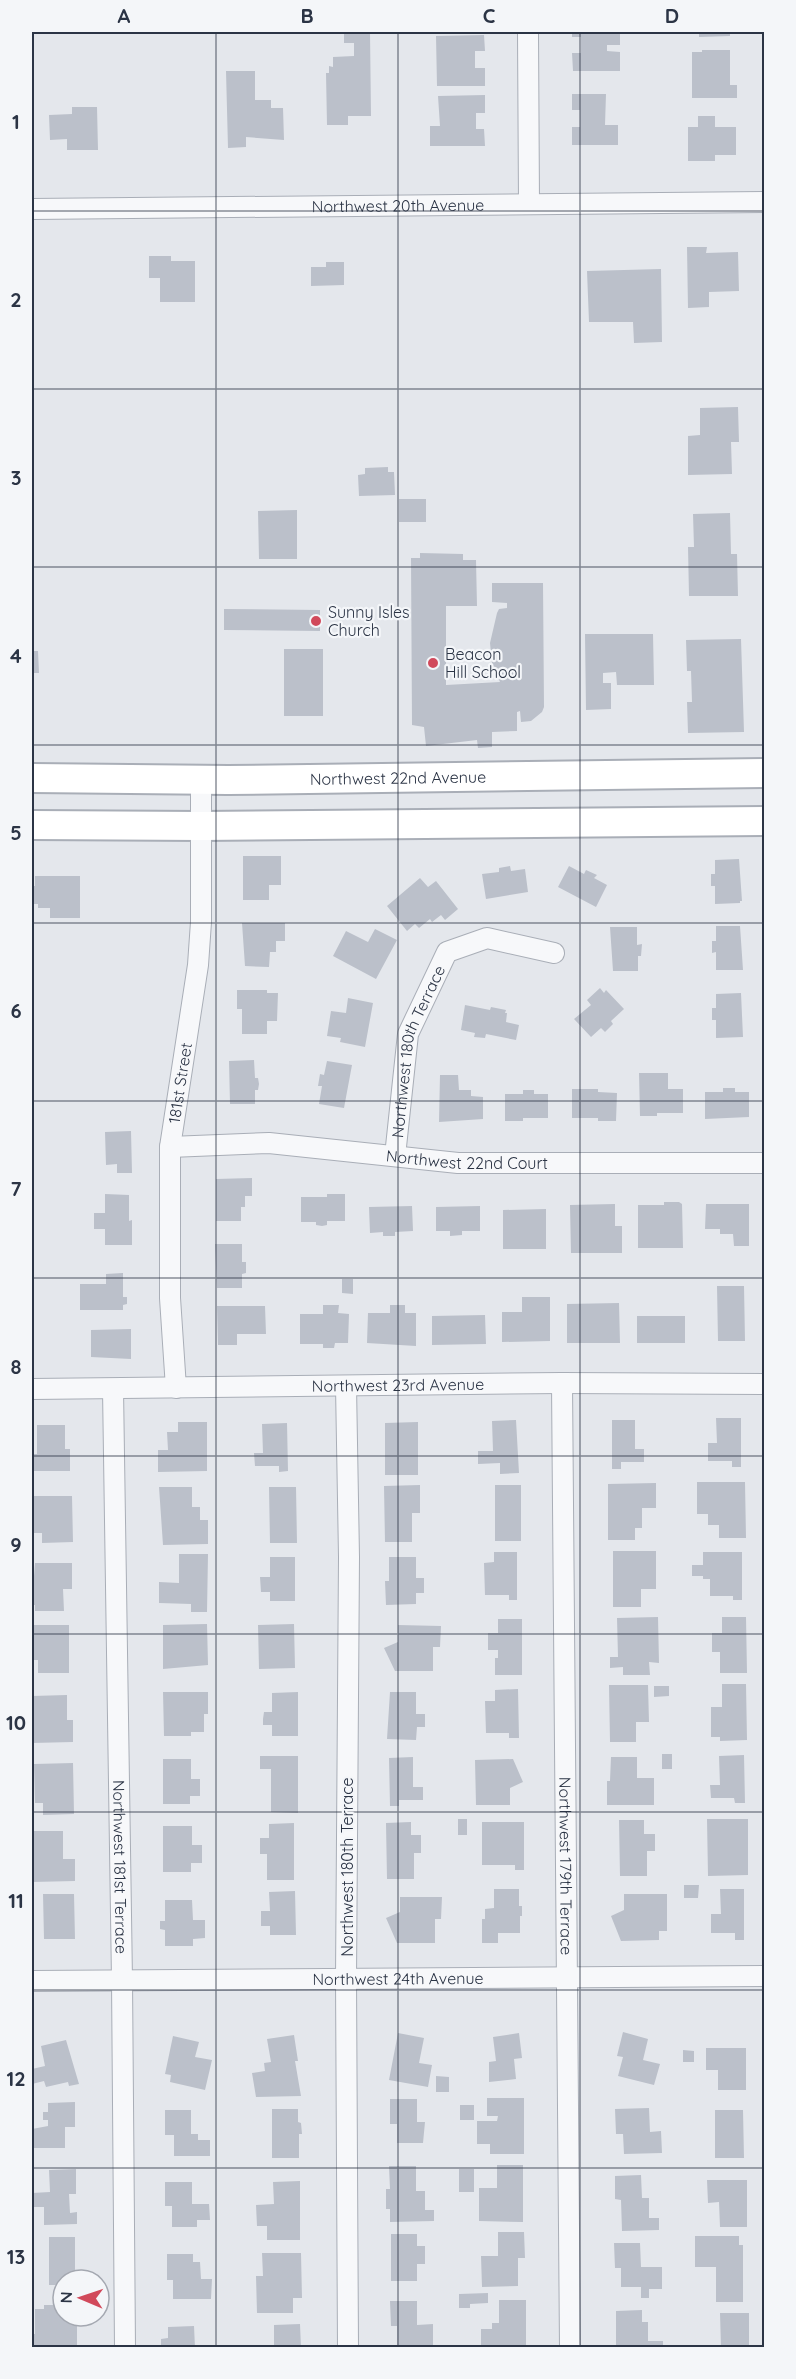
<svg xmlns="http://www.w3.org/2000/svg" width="796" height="2379" viewBox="0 0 796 2379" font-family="Quicksand,sans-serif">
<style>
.building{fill:#bbc0ca}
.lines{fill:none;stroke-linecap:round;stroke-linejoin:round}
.street-casing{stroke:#a9aeb7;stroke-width:22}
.secondary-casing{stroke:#a9aeb7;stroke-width:32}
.street{stroke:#f7f8fa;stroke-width:20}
.secondary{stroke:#fff;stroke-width:28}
.grid{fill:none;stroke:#2b3445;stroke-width:1.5;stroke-opacity:0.55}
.poi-dot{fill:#d1495b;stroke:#f4f6f9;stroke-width:2}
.labels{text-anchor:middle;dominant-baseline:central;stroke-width:4.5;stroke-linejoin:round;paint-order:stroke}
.street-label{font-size:16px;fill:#2b3445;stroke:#f4f6f9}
.poi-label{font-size:16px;fill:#2b3445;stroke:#f4f6f9;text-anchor:start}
.neatline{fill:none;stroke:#2b3445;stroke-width:2}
.grid-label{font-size:20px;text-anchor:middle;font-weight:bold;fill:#2b3445}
</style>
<rect width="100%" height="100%" fill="#e4e7ec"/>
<path class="building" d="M344 32H370L371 116H348V125H327L326 73H329V66L333 67V57L354 56V43H344Z
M572 32H620V45H607V51L620 52V71H573L572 53H581V37H572Z
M699 32H730V36L699 37Z
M484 35 485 51H475V68H485V86H437L436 36Z
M702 50H730V85H737V98H692V52H702Z
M226 71H255V100H271V108H283L284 140 246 137V147L228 148Z
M572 94H606L605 125H618V145H572V127H580V110H572Z
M485 95V113H476V129H484L485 146H430V126H440L438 96Z
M72 107H97L98 150H67V139L50 140 49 115 72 114Z
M698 116H715V127H736V155H715V161H688V127H698Z
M687 247H707L706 253 738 252 739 291 709 292V307L688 308Z
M149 256H171V261H195V302H160V278H149Z
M326 262H344V285L311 286V267H326Z
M661 269 662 342 634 343 633 322H589L587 271Z
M738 407 739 442H731L732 474 688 475V436L700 435V408Z
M388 467V472H394L395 495 359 496 358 475 365 474V468Z
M399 499H426V522H399Z
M297 510V559H259L258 511Z
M730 513 731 554H737L738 596H689L688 547H694L693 514Z
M420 553 463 554V560H476L477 606H446V685L500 682 492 663 490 643 497 613 499 609 507 608V603L492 602V583H543L544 707 542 712 531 721 521 722 520 711 517 712V731L492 732V747L478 748 477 740 426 746 424 727 412 725 411 558H420Z
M224 609 320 610V631L224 630Z
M585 634H653L654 685H617L616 672 603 673V683H611V709L586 710Z
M741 639 744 732 688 733 687 702H692L691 671H687L686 640Z
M284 649H323V716H284Z
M32 651H38L39 673H32Z
M243 856H281V885H269V900H243Z
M739 859 742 901H740V903L715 904V886H711V874H715V860Z
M510 866 511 871 525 869 528 892 486 899 482 874 499 872V868Z
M569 866 584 874 586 870 597 875 594 878 607 885 596 907 558 887Z
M35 876H80V918H50V908H38V904H32V886H35Z
M420 878 428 887 436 881 458 909 445 920 441 915 432 922 430 919 419 928 415 924 407 931 387 906Z
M242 923H285V941H276V952H270L269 967 245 966Z
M716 926H740L743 970H716V952L712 953V941H716Z
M610 927H637V945L642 944 641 956H638V971H613Z
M375 929 397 940 376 979 333 956 346 931 368 942Z
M600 988 604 993 606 990 624 1009 611 1021 613 1024 605 1032 601 1028 591 1037 574 1019 591 1005 587 1000Z
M237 990H267V993H278L277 1021H267V1034H242V1009H237Z
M741 993 743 1037 716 1038V1020H712V1008H716V994Z
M348 998 373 1003 365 1047 340 1042 341 1038 327 1036 331 1011 346 1013Z
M465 1005 490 1010 491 1007 506 1010 505 1013H507L506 1022 519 1025 516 1040 486 1034 485 1038 474 1037 475 1033 461 1030Z
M254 1060 255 1078H258L259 1084 258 1090H255V1104H230L229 1061Z
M327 1061 352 1065 344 1108 319 1104 322 1086H318L320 1074 324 1075Z
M639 1073H668V1089H683V1113H657V1116H640Z
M440 1075H458L459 1090H471V1096L483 1097V1119L439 1122Z
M723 1088H735V1092H749V1117L705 1119V1092H723Z
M572 1089H598V1092L617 1093 616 1121H598V1118H572Z
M523 1090H534V1094H548V1118H523V1121H505V1094H523Z
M131 1131 132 1173H117V1164L106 1165 105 1132Z
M252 1178V1196H245V1207H241V1221H216V1179Z
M105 1194 129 1195V1221L132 1220V1245H105V1229H94V1213H105Z
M327 1194H345V1221H327V1225L322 1226 316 1225V1222H301V1197H327Z
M664 1202H679L682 1204 683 1248H638V1205H664Z
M615 1204V1226H622V1253H571L570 1205Z
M706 1204H749V1246H734L733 1234H720V1229H705Z
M412 1206 413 1231 395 1232V1236H383V1232L370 1233 369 1207Z
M480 1206V1231H462V1235L450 1236V1231H436V1207Z
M546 1209V1249H503V1210Z
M215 1244H242V1262H246V1273L242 1274V1288H217Z
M123 1273V1297H127V1304L123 1305V1310H80V1284H106V1274Z
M342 1279H353V1294L342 1293Z
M717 1286H744L745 1341H718Z
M522 1297H550V1341L502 1342V1312H522Z
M619 1303 620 1343H567V1304Z
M323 1305H339L338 1313 349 1314 348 1343H335L334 1348H323V1344H300V1314H323Z
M390 1305H405V1313H416V1346L367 1343 368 1313H390Z
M217 1306H265L266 1334H237V1345H218Z
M485 1315 486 1344 432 1345V1316Z
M637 1316H685V1343H637Z
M131 1329V1359L91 1357V1330Z
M716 1418H741V1467H732V1461H708V1443H717Z
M516 1420 519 1473 500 1474V1463L478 1464V1451H493L492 1421Z
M612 1420H635V1449H644V1462H621V1469H612Z
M178 1422H207V1471L158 1472V1450H168L167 1432H178Z
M418 1422V1475H385V1423Z
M287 1423 288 1471 279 1472V1466H255L254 1453H263L262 1424Z
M37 1425H65V1449H70V1471H32V1454H37Z
M697 1482H745L746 1538H719V1525H708V1514H697Z
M656 1483V1508H642V1528H635V1540H608V1484Z
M420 1485V1513H412V1542H385L384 1486Z
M495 1485H521V1541H495Z
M159 1487H192V1507H200V1520H208V1544L163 1545Z
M269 1487H296L297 1543H270Z
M32 1496H72L73 1542 42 1543V1533H32Z
M613 1551H656V1589H641V1607H613Z
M494 1552H517V1600H509V1595H485L484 1563 494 1562Z
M703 1552H742V1600H733V1596H710V1579H703V1576H692V1565H703Z
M179 1554H208L207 1612H191V1604L159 1603V1582L179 1583Z
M270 1557H295V1601H270V1592H261L260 1577H270Z
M389 1557H416V1578H424V1593H416V1604L386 1605 385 1581H389Z
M35 1563H72V1589H63L64 1611H35V1605H32V1576H34Z
M658 1617 659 1663 649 1662 650 1675H623V1667L610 1668V1657H618L617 1618Z
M722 1617H746L747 1673H720V1652H712V1633H722Z
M498 1619H522V1675H495V1658H498V1650H488V1633H498Z
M207 1624 208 1665 163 1669V1625Z
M294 1624 295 1668 259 1669 258 1625Z
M32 1625H69V1673H38V1660H32Z
M398 1625 441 1626 440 1647H433V1671H395L384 1648 398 1642Z
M722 1684H746L747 1740 720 1741V1737H711V1707H722Z
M609 1685H648L649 1722H636V1742H610Z
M654 1686H669V1696L654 1697Z
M518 1689 519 1738H509V1733H486L485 1701H495V1690Z
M163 1692H208V1714H204V1732H191V1736H164Z
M298 1692V1736H272V1725H263V1719L264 1712H272V1693Z
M390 1692H416V1714H425V1727H417L416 1740 387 1739Z
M67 1695V1720H73V1742L32 1743V1696Z
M662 1754H672V1769H662Z
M744 1755 745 1803H735L734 1798H711L710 1785H720L719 1756Z
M260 1756H298V1813L271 1812V1769H260Z
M413 1757V1787H423V1800H399V1806H390L389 1758Z
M611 1757H637V1778H654V1805H607V1781H610Z
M163 1759H191V1779H200V1796H190V1804H163Z
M513 1759 523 1782 510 1788V1805H476L475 1760Z
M73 1763 74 1814 43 1815V1803H35L34 1764Z
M458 1819H467V1835H458Z
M707 1819H748V1875L708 1876Z
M619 1820H644V1834H655V1851H647V1876H620Z
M411 1822V1835H421V1853H414V1879H387L386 1823Z
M482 1822H524V1870H515V1865H482Z
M294 1823V1880H267V1854H260V1838H269V1824Z
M163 1826H192V1845H202V1863H191V1872H163Z
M32 1831H63V1859H75V1881L32 1882Z
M684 1885H699L698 1898H684Z
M494 1889H519V1906H522V1916H520V1933H498V1943H482V1919H485V1909L494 1908Z
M720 1889H744V1940H735V1933H711V1914H721Z
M295 1891 296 1935H270V1926H261V1911H270L269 1892Z
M43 1894H74L75 1939H44Z
M624 1894H667V1931H659V1940L621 1941 611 1916 624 1910Z
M400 1897H442L441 1919H435V1943H397L386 1918 400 1912Z
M165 1900H192L193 1920H205V1938L193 1939V1946H165V1930L160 1929V1921H165Z
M623 2032 648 2039 643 2060 660 2064 654 2085 618 2076 623 2057 617 2056Z
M398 2033 424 2038 419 2063 432 2065 428 2087 389 2080Z
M519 2033 522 2058 514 2059 516 2079 489 2082V2062L496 2061 493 2037Z
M294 2035 298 2061H295L301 2096 256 2097 252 2073 265 2071 264 2063 271 2062 267 2039Z
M173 2036 199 2042 195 2057 212 2060 205 2090 170 2082 171 2075 165 2074Z
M66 2040 79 2084 69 2086 68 2082 46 2087 44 2081 32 2084V2069L45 2066 41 2046Z
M706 2048H746V2090H718V2070H706Z
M683 2050 694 2051V2062H683Z
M436 2076 449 2077V2092H436Z
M487 2098H524V2154H490V2144H477V2121H497L498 2116H487Z
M390 2099H417V2122H425L423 2143H397V2124H390Z
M75 2102V2127H65V2148H32V2129L48 2126V2120H43V2112H48V2103Z
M460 2105H474V2120H460Z
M649 2108 650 2132 661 2131 662 2153 624 2154 623 2134H616L615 2109Z
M272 2109H298V2122L301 2123 302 2134H299V2158H272Z
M165 2110H191V2134H198V2140H210V2156H174V2135H165Z
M715 2110H743L744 2158H715Z
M497 2165H523V2222L479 2221V2188H497Z
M389 2166H416V2191H425V2210H434V2221L390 2222V2209H386V2189H390Z
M76 2169V2194H69L70 2213 77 2212V2224L44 2225V2207H33L32 2193 50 2192 49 2170Z
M459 2169H474V2192H459Z
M641 2175 642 2198H649V2218H659V2230L622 2231 621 2200 615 2199V2176Z
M707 2180H747V2227H720L719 2202 708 2203Z
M300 2181V2240H267V2226H257L256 2205 274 2204 273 2182Z
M165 2182H192V2204H209L210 2220H197V2227H172V2206H165Z
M498 2232H524L525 2258H518V2286L482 2287 481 2256H498Z
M391 2234H417V2246H425V2264H417V2281H391Z
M695 2236H739V2245H743V2302H716V2267H695Z
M49 2237H75V2280H63V2285H49Z
M614 2243H640L641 2267H662V2289H649V2298H641V2287H621V2268H615Z
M262 2253H301L302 2298H293V2313H257L256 2276H263Z
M167 2254H193V2262H200L201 2279H212L211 2299H173V2280H167Z
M488 2293V2303L470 2304V2308H459V2294Z
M499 2300H526V2348H481V2329H492V2323H499Z
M390 2301H417V2325L433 2324V2345H397V2326H391Z
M44 2305H63V2316H77V2348H33L32 2334H35V2309H44Z
M642 2310V2322H648V2341H663V2348H616V2311Z
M720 2313H749V2348H721Z
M300 2324 301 2348H274V2325Z
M194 2326 195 2348H161V2339L168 2338V2327Z"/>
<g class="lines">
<g class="street-casing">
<g id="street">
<path d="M528 32 529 204"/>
<path id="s1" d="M32 209 764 202"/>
<path id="s2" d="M170 1147 269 1143 458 1163H764"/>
<path id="s3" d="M395 1156 408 1034 447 952 487 938 554 953"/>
<path id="s4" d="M562 1383 570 2348"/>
<path d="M346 1386 349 1557 346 1979 348 2348"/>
<path id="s5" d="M176 1388 170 1298V1147L198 965 201 922V779"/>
<path id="s6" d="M32 1389 562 1383 764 1384"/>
<path id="s7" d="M113 1389 122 1980 125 2348"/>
<path id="s8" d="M32 1981 764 1976"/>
</g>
</g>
<g class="secondary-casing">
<g id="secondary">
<path id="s9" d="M32 778 228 780 764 773"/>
<path d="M32 825 201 826 764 821"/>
</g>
</g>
<use href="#street" class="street"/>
<use href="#secondary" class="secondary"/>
</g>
<path class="grid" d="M216 32V2348M398 32V2348M580 32V2348M32 211H764M32 389H764M32 567H764M32 745H764M32 923H764M32 1101H764M32 1278H764M32 1456H764M32 1634H764M32 1812H764M32 1990H764M32 2168H764"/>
<g class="poi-dot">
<circle cx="316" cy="621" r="6"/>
<circle cx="433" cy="663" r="6"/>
</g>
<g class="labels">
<g class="street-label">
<text stroke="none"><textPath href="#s1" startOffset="366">Northwest 20th Avenue</textPath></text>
<text stroke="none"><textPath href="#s9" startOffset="366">Northwest 22nd Avenue</textPath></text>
<text stroke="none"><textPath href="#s3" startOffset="108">Northwest 180th Terrace</textPath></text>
<text stroke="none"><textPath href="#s5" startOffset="306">181st Street</textPath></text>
<text stroke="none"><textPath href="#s2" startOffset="298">Northwest 22nd Court</textPath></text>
<text stroke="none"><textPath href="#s6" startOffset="366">Northwest 23rd Avenue</textPath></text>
<text stroke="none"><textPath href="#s4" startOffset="483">Northwest 179th Terrace</textPath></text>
<text transform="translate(347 1867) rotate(-90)">Northwest 180th Terrace</text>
<text stroke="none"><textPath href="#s7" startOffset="478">Northwest 181st Terrace</textPath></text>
<text stroke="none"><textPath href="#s8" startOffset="366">Northwest 24th Avenue</textPath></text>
</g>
<g class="poi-label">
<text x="328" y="612">Sunny Isles<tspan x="328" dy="18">Church</tspan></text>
<text x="445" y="654">Beacon<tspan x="445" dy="18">Hill School</tspan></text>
</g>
</g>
<rect width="796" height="2379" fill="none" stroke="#f4f6f9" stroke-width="66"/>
<g transform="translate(81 2298) rotate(272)"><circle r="28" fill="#f4f6f9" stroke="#a4a8b1" stroke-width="1.5"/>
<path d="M0-4.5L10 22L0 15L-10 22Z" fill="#d1495b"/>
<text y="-9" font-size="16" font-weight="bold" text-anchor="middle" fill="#2b3445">N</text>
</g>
<rect x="33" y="33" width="730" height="2313" class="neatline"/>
<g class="grid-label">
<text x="124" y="23">A</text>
<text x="307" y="23">B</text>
<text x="489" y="23">C</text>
<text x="672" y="23">D</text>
<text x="16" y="129">1</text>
<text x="16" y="307">2</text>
<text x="16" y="485">3</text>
<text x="16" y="663">4</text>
<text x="16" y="840">5</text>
<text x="16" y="1018">6</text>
<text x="16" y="1196">7</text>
<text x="16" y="1374">8</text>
<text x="16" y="1552">9</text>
<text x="16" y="1730">10</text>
<text x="16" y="1908">11</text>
<text x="16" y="2086">12</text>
<text x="16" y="2264">13</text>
</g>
</svg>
